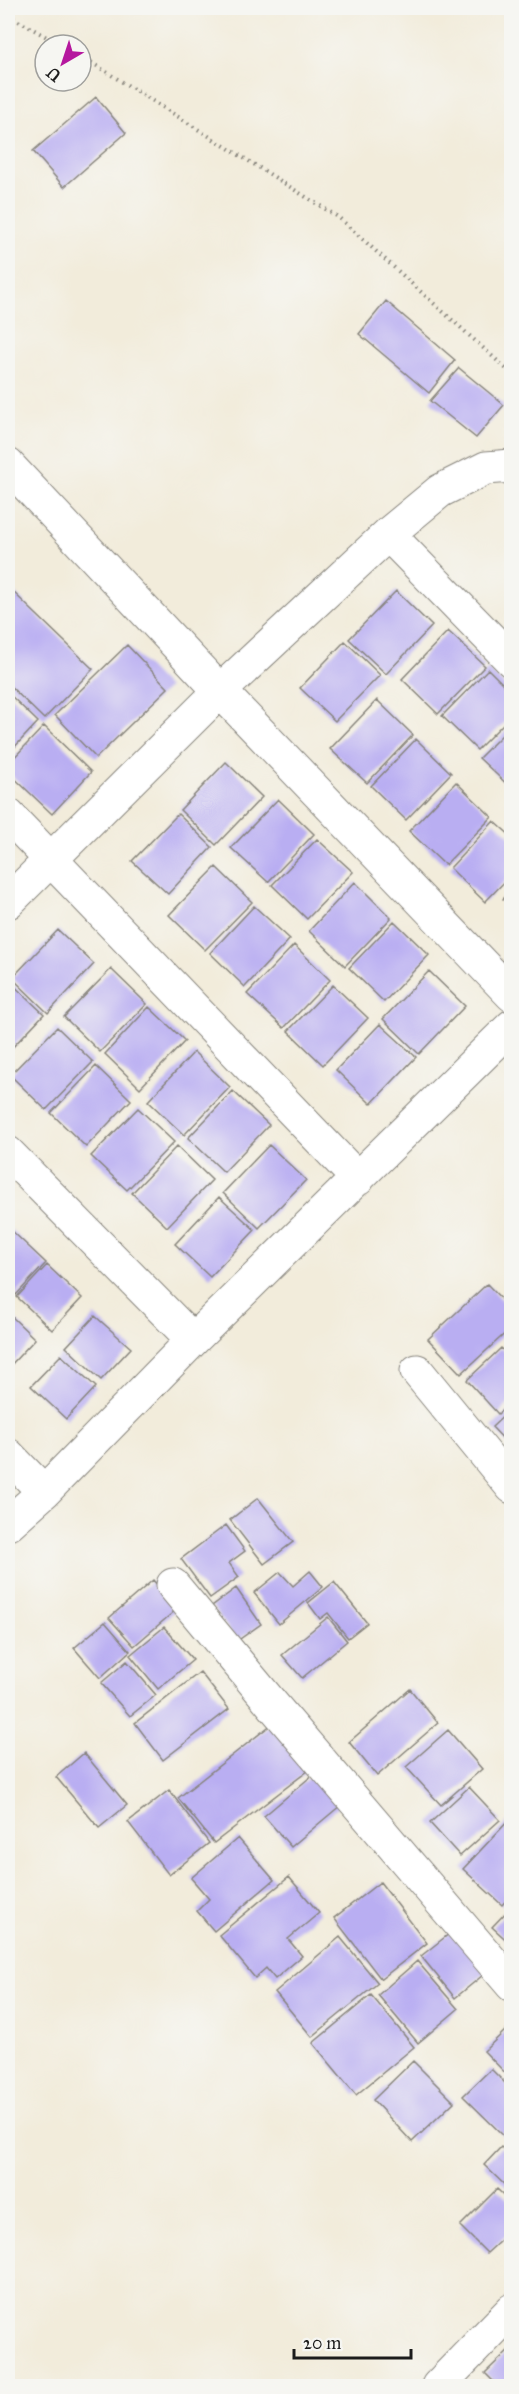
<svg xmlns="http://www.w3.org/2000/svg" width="519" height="2394" viewBox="0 0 519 2394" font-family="'IM FELL Great Primer',serif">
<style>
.building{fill:#b9aef2}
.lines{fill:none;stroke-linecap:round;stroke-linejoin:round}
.minor-casing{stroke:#87847c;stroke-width:35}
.highway-casing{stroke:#87847c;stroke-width:35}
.path{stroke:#87847c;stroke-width:4;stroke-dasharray:1.5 4.5;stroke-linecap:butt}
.minor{stroke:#fff;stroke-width:33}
.highway{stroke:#fff;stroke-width:33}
</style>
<rect width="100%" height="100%" fill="#f6f6f2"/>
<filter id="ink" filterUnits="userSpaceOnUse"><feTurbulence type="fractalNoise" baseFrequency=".0167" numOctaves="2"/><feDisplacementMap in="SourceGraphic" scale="12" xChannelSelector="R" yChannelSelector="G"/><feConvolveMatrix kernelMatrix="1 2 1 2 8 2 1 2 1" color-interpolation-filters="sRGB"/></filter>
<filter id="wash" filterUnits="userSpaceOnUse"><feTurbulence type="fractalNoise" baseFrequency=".008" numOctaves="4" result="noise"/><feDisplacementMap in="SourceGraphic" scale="24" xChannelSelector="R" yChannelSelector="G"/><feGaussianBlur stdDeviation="1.35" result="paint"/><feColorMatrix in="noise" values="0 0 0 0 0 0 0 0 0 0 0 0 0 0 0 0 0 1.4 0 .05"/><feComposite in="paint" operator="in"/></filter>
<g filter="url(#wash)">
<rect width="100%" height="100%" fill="#f2ecdb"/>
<g id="blocks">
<path class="building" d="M96 97 126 133 64 187 33 151Z
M386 301 455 360 429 393 359 334Z
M459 368 504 405 476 438 430 401Z
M8 587 93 669 44 719 8 684Z
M396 591 432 626 386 674 349 639Z
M448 631 485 666 438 714 402 679Z
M345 641 380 675 335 721 300 688Z
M127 645 168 688 96 758 55 715Z
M488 669 512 693V715L477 750 442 716Z
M8 693 38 722 8 754Z
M377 700 413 735 367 783 330 749Z
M512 725V789L479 758Z
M44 726 91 772 52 814 8 772V764Z
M416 739 451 773 406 820 371 786Z
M226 762 262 797 216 845 180 810Z
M456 782 492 817 445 865 409 831Z
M278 799 314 834 268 882 231 848Z
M178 814 212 847 168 894 132 861Z
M494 821 512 837V874L485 902 450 868Z
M317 839 353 872 307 919 272 885Z
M216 867 252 902 205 950 169 915Z
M355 882 391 918 345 966 309 931Z
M512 890V908L503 899Z
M254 906 290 939 245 987 210 953Z
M394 921 429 955 384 1002 349 968Z
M58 930 94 964 48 1013 12 978Z
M294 945 330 980 284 1028 247 994Z
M111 969 147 1004 100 1052 64 1017Z
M429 971 465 1006 419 1054 383 1019Z
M9 981 44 1014 8 1052V982Z
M333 985 368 1018 323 1065 288 1031Z
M149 1007 185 1041 140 1088 105 1054Z
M380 1024 416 1057 371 1104 336 1070Z
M57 1027 93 1062 46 1110 10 1075Z
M194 1052 230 1087 184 1135 148 1101Z
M96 1066 131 1100 86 1147 51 1113Z
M233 1091 269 1125 224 1172 188 1138Z
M138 1108 174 1142 127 1190 91 1156Z
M269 1145 306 1180 259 1228 223 1193Z
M177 1146 212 1180 167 1227 132 1193Z
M219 1197 255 1230 210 1277 175 1244Z
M11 1230 46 1263 16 1295 8 1287V1234Z
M47 1265 82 1298 52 1330 17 1297Z
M487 1284 512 1310V1327L461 1374 428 1339Z
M8 1313 35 1339 8 1368Z
M95 1316 131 1348 101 1380 66 1347Z
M501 1348 512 1359V1401L498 1414 467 1380Z
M61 1355 96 1387 66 1419 31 1386Z
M512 1408V1448L492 1427Z
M258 1498 293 1542 264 1564 230 1520Z
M226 1525 245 1551 229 1563 239 1577 210 1598 181 1559Z
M310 1571 323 1587 279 1624 254 1593 280 1572 293 1586Z
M153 1580 177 1609 134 1646 109 1618Z
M334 1582 367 1623 348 1638 328 1613 320 1619 308 1603Z
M236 1588 261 1624 237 1641 212 1606Z
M328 1617 347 1641 302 1678 282 1655Z
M105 1622 130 1651 100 1678 74 1648Z
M164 1627 193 1660 158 1689 130 1655Z
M127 1661 156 1695 130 1716 101 1683Z
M200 1672 229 1709 163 1760 135 1723Z
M410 1689 438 1723 377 1776 349 1742Z
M272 1724 309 1770 214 1843 178 1798Z
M448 1730 482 1769 441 1805 406 1767Z
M84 1753 127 1805 99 1828 56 1777Z
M315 1773 341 1805 291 1847 264 1816Z
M469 1787 500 1820 460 1856 430 1823Z
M169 1790 209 1843 169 1875 128 1822Z
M512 1817V1894L502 1905 463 1869Z
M238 1838 274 1880 214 1931 197 1911 209 1899 191 1878Z
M289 1877 319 1913 288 1939 302 1956 275 1979 266 1968 255 1978 219 1935Z
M380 1882 427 1943 381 1979 334 1918Z
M512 1906V1945L492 1927Z
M454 1930 488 1971 455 1998 421 1956Z
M340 1937 378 1983 312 2037 275 1992Z
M417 1961 458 2009 418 2043 378 1995Z
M371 1995 414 2047 356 2095 313 2043Z
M506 2030 512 2036V2080L484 2051Z
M413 2061 454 2102 412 2142 373 2100Z
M491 2069 512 2090V2144L463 2096Z
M501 2147 512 2156V2192L484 2165Z
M497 2189 512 2203V2230L487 2253 460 2226Z
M512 2347V2386H498L485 2373Z"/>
</g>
</g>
<g filter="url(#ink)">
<use href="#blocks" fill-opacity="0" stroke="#87847c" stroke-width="1.5"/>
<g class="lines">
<g class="minor-casing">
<path id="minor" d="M8 465 220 691 512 995
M388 534 512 661
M8 815 358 1179
M8 902 220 691 388 534 440 491 486 468 512 466
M8 1153 193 1340
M417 1371 512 1487
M8 1455 44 1492
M8 1524 44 1492 193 1340 512 1026
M173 1585 272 1704 512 1985"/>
</g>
<g class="highway-casing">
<path id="highway" d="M438 2386 512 2310"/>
</g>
<path class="path" d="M8 15 61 45
M81 56 338 217 512 374"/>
<use href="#minor" class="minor"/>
<use href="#highway" class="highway"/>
</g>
</g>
<rect width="519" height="2394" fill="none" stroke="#f6f6f2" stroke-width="30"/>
<g transform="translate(63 63) rotate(219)"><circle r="28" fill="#f6f6f2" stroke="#9f9f9c" stroke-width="1.5"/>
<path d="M0-4.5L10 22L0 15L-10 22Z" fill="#b5179e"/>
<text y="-9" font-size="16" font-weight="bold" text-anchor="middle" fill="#1c1c1c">U</text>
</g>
<path d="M294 2349v9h117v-9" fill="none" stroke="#1c1c1c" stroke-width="3"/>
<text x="303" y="2349" font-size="18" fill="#1c1c1c" stroke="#f6f6f2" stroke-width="4.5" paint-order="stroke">20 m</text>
</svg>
